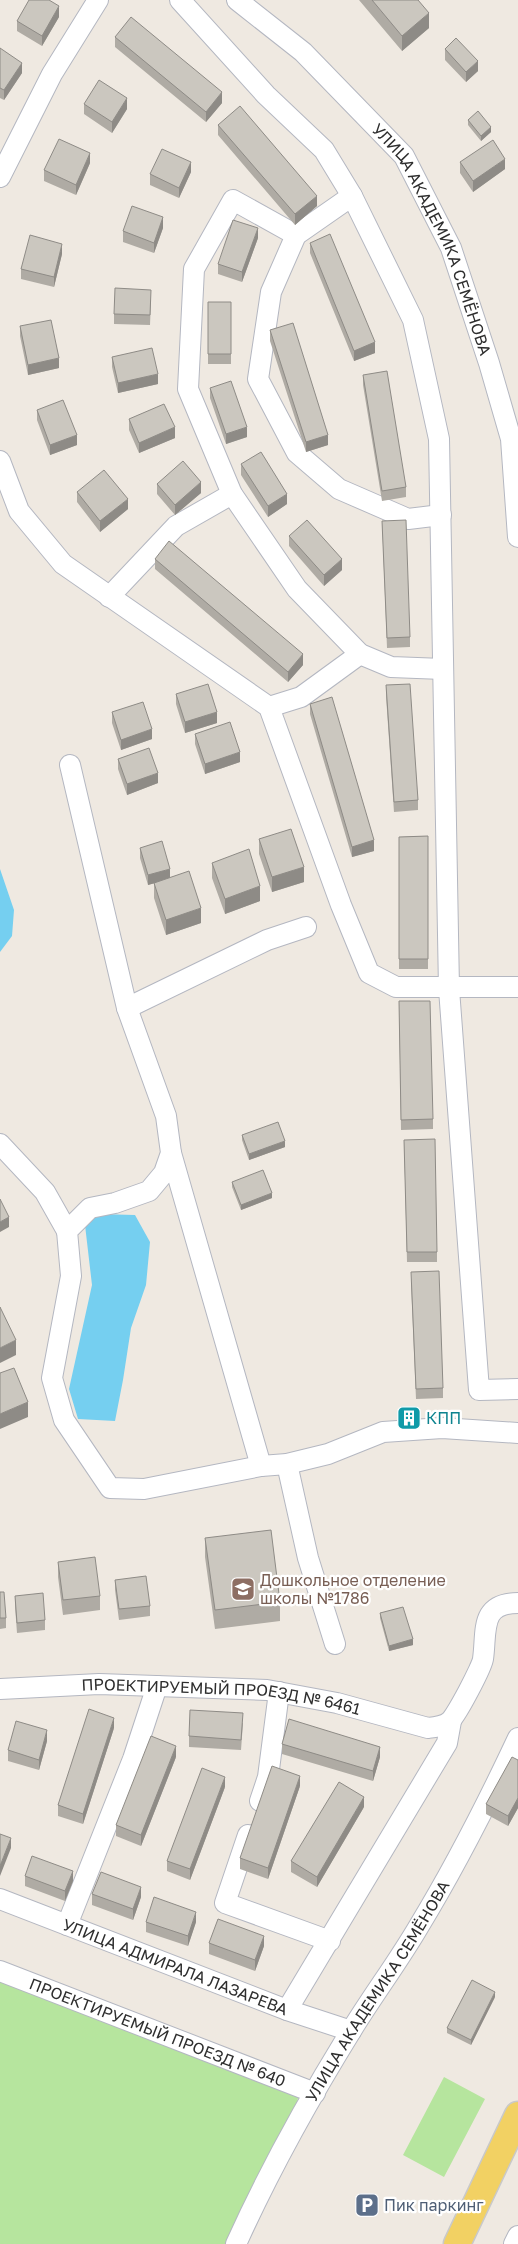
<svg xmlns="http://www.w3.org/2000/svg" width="518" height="2244" viewBox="0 0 518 2244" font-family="'Golos Text',sans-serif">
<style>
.green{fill:#b6e59e}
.water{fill:#75cff0}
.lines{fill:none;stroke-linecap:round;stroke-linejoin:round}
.minor-casing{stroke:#b4b7c1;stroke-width:22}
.major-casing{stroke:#c9c9c9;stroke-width:29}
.minor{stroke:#fff;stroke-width:20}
.major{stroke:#f2d163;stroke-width:26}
.wall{fill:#afaba4}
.shaded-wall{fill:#8e8b86}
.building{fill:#cbc7bf;stroke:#8e8b86}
.labels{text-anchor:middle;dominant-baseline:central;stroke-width:4.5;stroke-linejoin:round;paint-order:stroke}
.street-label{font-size:16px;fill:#2e2e2e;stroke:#fff}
.culture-label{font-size:16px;fill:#0d838f;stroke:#fff;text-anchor:start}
.education-label{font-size:16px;fill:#785e54;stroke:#fff;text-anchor:start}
.service-label{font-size:16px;fill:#4e5e75;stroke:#fff;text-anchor:start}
</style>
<rect width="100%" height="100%" fill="#efe9e1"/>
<path class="green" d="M0 1981 296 2092 298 2098 295 2111 238 2215 226 2244H0Z
M444 2077 485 2099 444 2177 403 2155Z"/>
<path class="water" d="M0 869 14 910 12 936 0 952Z
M98 1214 135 1215 150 1242 146 1285 131 1328 123 1380 115 1421 78 1419 69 1389 92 1285 85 1225Z"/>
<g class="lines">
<g class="minor-casing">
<g id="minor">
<path d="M180 0 266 95 324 150 352 196 413 320 439 439 449 989 479 1390 518 1389"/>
<path id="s1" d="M237 0 303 52 404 156 451 248 489 363 511 439 518 537"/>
<path d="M0 177 52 74 98 0"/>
<path d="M352 196 296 235 271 292 258 379 297 453 339 489 408 519 441 515"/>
<path d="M296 235 233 200 194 269 188 389 232 494 297 589 360 654 391 667 443 669"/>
<path d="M0 461 19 511 63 564 269 707 341 905 369 973 396 987H518"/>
<path d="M109 597 176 526 232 494"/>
<path d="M269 707 301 697 360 654"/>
<path d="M70 765 127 1008 166 1116 171 1153 164 1173 149 1191 115 1203 90 1208 67 1231 71 1276 52 1378 64 1420 110 1488 144 1489 261 1466 287 1464 328 1454 383 1432 442 1428 518 1433"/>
<path d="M127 1008 267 940 306 927"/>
<path d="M0 1144 45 1192 67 1231"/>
<path d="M171 1153 261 1466"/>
<path d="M287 1464 308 1558 335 1644"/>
<path id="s2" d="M0 1689 99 1684 267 1690 337 1703 428 1728C436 1727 445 1726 450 1721 455 1718 483 1665 483 1659 487 1632 479 1603 518 1603"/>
<path d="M260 1801 268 1777 279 1692"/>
<path d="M248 1835 225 1903 330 1941"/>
<path id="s3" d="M0 1899 287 2010 351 2031"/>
<path d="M67 1925 133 1759 157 1686"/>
<path id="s4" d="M0 1971 315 2093"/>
<path d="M287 2010 447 1743 451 1721"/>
<path id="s5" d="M236 2244C269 2171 309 2099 351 2031 373 1995 398 1962 419 1926 456 1865 488 1802 518 1738"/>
<path d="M514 2244 518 2236"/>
</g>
</g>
<g class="major-casing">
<path id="major" d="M457 2244 518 2115"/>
</g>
<use href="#minor" class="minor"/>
<use href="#major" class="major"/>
</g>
<path class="wall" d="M359 0H418L429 28 402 51Z
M59 17 42 46 17 31V21Z
M115 37 222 103 206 122 115 47Z
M0 48 22 73 4 100 0 98Z
M445 49 478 71 466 82 445 60Z
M84 104 127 109 112 133 84 114Z
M468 120 491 132 481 141 468 125Z
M218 125 317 206 295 225 218 135Z
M460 162 505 169 473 192 460 173Z
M90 163 76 195 44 181V170Z
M191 172 179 198 150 185V174Z
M163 228 154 253 123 242V231Z
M258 238 242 282 218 274V264Z
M310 243 375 353 354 361 310 253Z
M62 254 54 287 21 279V269Z
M151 300 150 325 114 324V314Z
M208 302H231V364H208Z
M20 326 59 368 28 375 20 336Z
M270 330 328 445 306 452 270 341Z
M112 357 158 384 118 393 112 367Z
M363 375 406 487V497L382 501 363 385Z
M210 388 247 437 226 444 210 398Z
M37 410 77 445 50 455 37 420Z
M129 419 175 438 139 453 129 430Z
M241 464 287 504 268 517 241 475Z
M157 484 201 493 175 515 157 494Z
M77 492 128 509 100 532 77 502Z
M382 521 410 637V647L387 648Z
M289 536 342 570 324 586 289 546Z
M155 559 303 665 288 682 155 569Z
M386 685 418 800V810L394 812 386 696Z
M176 694 217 723 185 733 176 704Z
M310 704 374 851 352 857 310 714Z
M112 712 152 739 121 750 112 723Z
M195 734 240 762 205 774 195 744Z
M118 759 158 783 127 795 118 769Z
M428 836V969H399V837Z
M259 839 304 882 272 892 259 854Z
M140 848 170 877 201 923 166 935 154 898V883L148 885 140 858Z
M212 863 260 901 225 914 212 878Z
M399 1001 433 1119V1129L401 1130Z
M242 1135 285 1147 249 1160 242 1140Z
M404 1140 437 1252V1262H407Z
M232 1182 272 1198 241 1210 232 1187Z
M411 1282 443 1388V1398L416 1399Z
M403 1408H414V1422H403Z
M205 1538 280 1602V1621L215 1629 205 1557Z
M58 1562 100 1596V1610L63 1615 58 1577Z
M115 1580 150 1606V1616L119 1620 115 1590Z
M0 1592 6 1618V1628L0 1629Z
M15 1596 45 1620V1630L17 1633 15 1606Z
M380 1613 413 1645 389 1651 380 1618Z
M243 1723 241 1750 189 1747V1736Z
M114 1728 83 1824 58 1816V1805Z
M47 1741 39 1770 8 1761V1750Z
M282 1744 380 1757 373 1781 282 1754Z
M176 1757 141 1846 116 1836V1825Z
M518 1760V1808L508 1826 486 1814V1804Z
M300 1786 268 1879 240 1869V1858Z
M225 1787 190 1880 167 1871V1861Z
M364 1807 317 1887 291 1872V1861Z
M25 1876 73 1881 65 1901 25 1886Z
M92 1894 141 1897 133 1920 92 1905Z
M146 1922H196L188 1946 146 1932Z
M209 1943 264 1946 255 1971 209 1954Z
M495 1997 471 2045 447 2033V2028Z"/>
<path class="shaded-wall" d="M59 6V17L42 46V36Z
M429 13V28L402 51V36Z
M478 61V71L466 82V72Z
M22 63V73L4 100V90Z
M222 92V103L206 122V112Z
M127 98V109L112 133V122Z
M491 127V132L481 141V136Z
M90 153V163L76 195V185Z
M505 159V169L473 192V181Z
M191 162V172L179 198V188Z
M317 196V206L295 225V214Z
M163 217V228L154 253V243Z
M258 228V238L242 282V272Z
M62 244V254L54 287V277Z
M375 342V353L354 361V351Z
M59 358V368L28 375V365Z
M158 374V384L118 393V383Z
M175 427V438L139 453V443Z
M247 427V437L226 444V434Z
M77 435V445L50 455V445Z
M328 435V445L306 452V442Z
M201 482V493L175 515V505Z
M287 494V504L268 517V506Z
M128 499V509L100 532V521Z
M342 559V570L324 586V575Z
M303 654V665L288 682V672Z
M217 712V723L185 733V722Z
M152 729V739L121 750V740Z
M240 752V762L205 774V764Z
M158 773V783L127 795V784Z
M374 840V851L352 857V847Z
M304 867V882L272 892V877Z
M170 869V879L148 885V875Z
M260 886V901L225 914V899Z
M201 908V923L166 935V920Z
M285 1141V1147L249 1160V1154Z
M272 1193V1198L241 1210V1205Z
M9 1217V1227L0 1232V1222Z
M16 1340V1355L0 1363V1348Z
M28 1402V1417L0 1429V1414Z
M413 1639V1645L389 1651V1646Z
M114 1718V1728L83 1824V1814Z
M47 1730V1741L39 1770V1760Z
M176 1746V1757L141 1846V1835Z
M380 1747V1757L373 1781V1771Z
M300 1776V1786L268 1879V1868Z
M225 1777V1787L190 1880V1869Z
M364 1797V1807L317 1887V1877Z
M518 1798V1808L508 1826V1816Z
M11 1838V1848L0 1876V1866Z
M73 1871V1881L65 1901V1891Z
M141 1887V1897L133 1920V1909Z
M196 1912V1922L188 1946V1936Z
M264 1936V1946L255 1971V1960Z
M495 1992V1997L471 2045V2040Z"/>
<path class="building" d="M29 0H49L59 6 42 36 17 21Z
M372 0H418L429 13 402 36Z
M131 17 222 92 206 112 115 37Z
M456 38 478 61 466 72 445 49Z
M0 48 22 63 4 90 0 88Z
M99 80 127 98 112 122 84 104Z
M240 106 317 196 295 214 218 125Z
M478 111 491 127 481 136 468 120Z
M59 139 90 153 76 185 44 170Z
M493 140 505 159 473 181 460 162Z
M162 149 191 162 179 188 150 174Z
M132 206 163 217 154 243 123 231Z
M233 220 258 228 242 272 218 264Z
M330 234 375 342 354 351 310 243Z
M30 235 62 244 54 277 21 269Z
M115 288 151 290 150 315 114 314Z
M208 302H231V354H208Z
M51 320 59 358 28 365 20 326Z
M293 323 328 435 306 442 270 330Z
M152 348 158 374 118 383 112 357Z
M387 371 406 487 382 491 363 375Z
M231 381 247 427 226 434 210 388Z
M63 400 77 435 50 445 37 410Z
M164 404 175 427 139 443 129 419Z
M261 452 287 494 268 506 241 464Z
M183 461 201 482 175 505 157 484Z
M104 470 128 499 100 521 77 492Z
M307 520 342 559 324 575 289 536Z
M406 520 410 637 387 638 382 521Z
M169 541 303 654 288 672 155 559Z
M208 684 217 712 185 722 176 694Z
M410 684 418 800 394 802 386 685Z
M332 697 374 840 352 847 310 704Z
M143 702 152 729 121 740 112 712Z
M230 722 240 752 205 764 195 734Z
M149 748 158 773 127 784 118 759Z
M291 829 304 867 272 877 259 839Z
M428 836V959H399V837Z
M162 841 170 869 148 875 140 848Z
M249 849 260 886 225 899 212 863Z
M189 871 201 908 166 920 154 883Z
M399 1001H430L433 1119 401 1120Z
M278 1122 285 1141 249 1154 242 1135Z
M435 1139 437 1252H407L404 1140Z
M263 1170 272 1193 241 1205 232 1182Z
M0 1199 9 1217 0 1222Z
M439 1271 443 1388 416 1389 411 1272Z
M0 1307 16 1340 0 1348Z
M14 1368 28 1402 0 1414V1373Z
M403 1408H414V1417H403Z
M271 1530 280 1602 215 1610 205 1538Z
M95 1557 100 1596 63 1600 58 1562Z
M146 1576 150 1606 119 1609 115 1580Z
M0 1592H4L6 1618H0Z
M43 1593 45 1620 17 1623 15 1596Z
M403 1607 413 1639 389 1646 380 1613Z
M89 1709 114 1718 83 1814 58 1805Z
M190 1710 243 1713 241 1740 189 1736Z
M289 1719 380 1747 373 1771 282 1744Z
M16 1721 47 1730 39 1760 8 1750Z
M151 1736 176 1746 141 1835 116 1825Z
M512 1757 518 1760V1798L508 1816 486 1804Z
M272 1766 300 1776 268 1868 240 1858Z
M202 1768 225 1777 190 1869 167 1861Z
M339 1782 364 1797 317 1877 291 1861Z
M0 1834 11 1838 0 1866Z
M32 1856 73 1871 65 1891 25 1876Z
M101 1872 141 1887 133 1909 92 1894Z
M154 1897 196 1912 188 1936 146 1922Z
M218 1919 264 1936 255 1960 209 1943Z
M472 1980 495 1992 471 2040 447 2028Z"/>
<defs>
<g id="building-square" transform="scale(1.25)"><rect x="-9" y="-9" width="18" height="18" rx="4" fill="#0f9aa8" stroke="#fff"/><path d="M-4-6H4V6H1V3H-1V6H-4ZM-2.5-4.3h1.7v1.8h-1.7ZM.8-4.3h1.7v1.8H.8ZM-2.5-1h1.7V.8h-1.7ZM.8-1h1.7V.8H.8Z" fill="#fff"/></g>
<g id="school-square" transform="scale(1.25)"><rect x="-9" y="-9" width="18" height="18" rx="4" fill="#8d6e63" stroke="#fff"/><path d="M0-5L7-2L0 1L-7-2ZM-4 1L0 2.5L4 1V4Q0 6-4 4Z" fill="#fff"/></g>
<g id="parking-square" transform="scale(1.25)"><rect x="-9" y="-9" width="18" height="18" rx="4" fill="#5c6f8a" stroke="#fff"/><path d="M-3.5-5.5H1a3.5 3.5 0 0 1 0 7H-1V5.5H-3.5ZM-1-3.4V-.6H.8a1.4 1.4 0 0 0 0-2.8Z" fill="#fff"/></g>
</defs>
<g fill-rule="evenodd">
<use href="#building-square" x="409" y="1418"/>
<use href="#school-square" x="243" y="1589"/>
<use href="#parking-square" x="367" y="2205"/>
</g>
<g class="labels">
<g class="street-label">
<text stroke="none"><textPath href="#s1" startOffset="316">УЛИЦА АКАДЕМИКА СЕМЁНОВА</textPath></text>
<text stroke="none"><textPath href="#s2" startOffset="222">ПРОЕКТИРУЕМЫЙ ПРОЕЗД № 6461</textPath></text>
<text stroke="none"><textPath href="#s3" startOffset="188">УЛИЦА АДМИРАЛА ЛАЗАРЕВА</textPath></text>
<text stroke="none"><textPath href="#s5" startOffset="290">УЛИЦА АКАДЕМИКА СЕМЁНОВА</textPath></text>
<text stroke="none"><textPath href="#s4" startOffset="169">ПРОЕКТИРУЕМЫЙ ПРОЕЗД № 640</textPath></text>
</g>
<g class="culture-label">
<text x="426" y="1418">КПП</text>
</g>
<g class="education-label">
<text x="260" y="1580">Дошкольное отделение<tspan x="260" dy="18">школы №1786</tspan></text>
</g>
<g class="service-label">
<text x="384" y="2205">Пик паркинг</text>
</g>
</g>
</svg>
